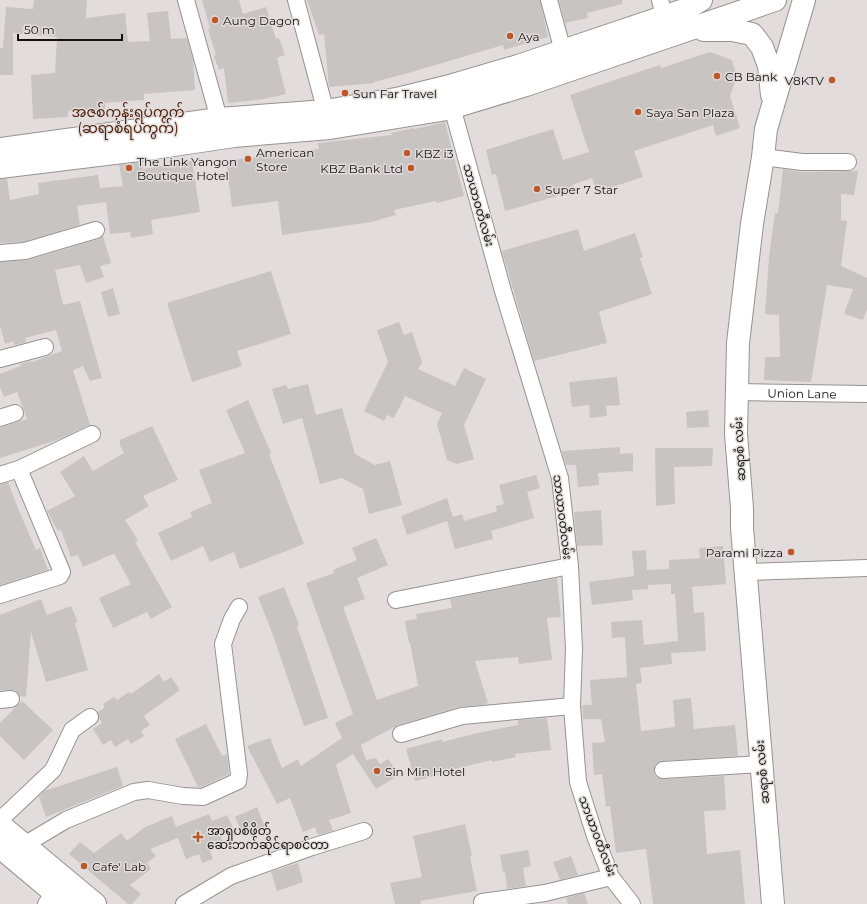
<svg xmlns="http://www.w3.org/2000/svg" width="867" height="904" viewBox="0 0 867 904" font-family="Montserrat,'Noto Sans Myanmar',sans-serif">
<style>
.building{fill:#c8c4c2}
.lines{fill:none;stroke-linecap:round;stroke-linejoin:round}
.minor-casing{stroke:#969291;stroke-width:18}
.primary-casing{stroke:#969291;stroke-width:24}
.minor{stroke:#fff;stroke-width:16}
.primary{stroke:#fff;stroke-width:22}
.poi-dot{fill:#bd5729;stroke:#e2dddc;stroke-width:1.5}
.labels{text-anchor:middle;dominant-baseline:central;stroke-width:3;stroke-linejoin:round;paint-order:stroke}
.poi-label{font-size:12px;fill:#121110;stroke:#e2dddc;text-anchor:start}
.street-label{font-size:12px;fill:#121110;stroke:#e2dddc}
.quarter-label{font-size:14px;fill:#51200a;stroke:#e2dddc}
</style>
<rect width="100%" height="100%" fill="#e2dddc"/>
<path class="building" d="M34 0H87L86 18 125 13 128 42 150 41 147 13 168 11 171 39 187 38 193 60 195 90 144 94V100L105 103V109L68 111V117L33 119 31 75 55 73 57 37 13 33V75H0V48H3L6 7 33 9Z
M202 0H239L243 14 266 7 276 39 279 38 285 55 277 58 286 94 264 99 228 103 224 68 219 70 214 56 216 55 208 29 210 28Z
M307 0H540L548 37 504 50 503 45 405 74 374 82V83L329 87 324 34 319 35Z
M559 0H622V4L587 13 588 18 565 23Z
M710 52 732 60 737 77 730 96 740 128 716 136 713 125 634 151 643 177 597 192 592 178 572 185 575 191 505 211 496 174 492 175 486 150 553 129 563 160 589 152 570 95 660 65 661 68Z
M445 122 464 196 437 203 436 201 394 210 396 215 371 222 282 235 278 201 232 207 226 161 275 154 274 153 319 149 318 143 392 135 391 133 414 128 415 129Z
M192 161 200 212 151 220 153 234 131 238 130 232 110 234 106 202 77 206 80 225 23 242 0 243V179H7L10 200 39 194 38 183 98 175 100 188 123 186 119 165 142 162 143 169Z
M783 169 802 172 858 171 854 195 841 194V220L847 221 841 266 867 278V309L863 320 844 314 853 289 827 285 811 382 764 380 765 357H780L779 315 765 314 769 257 775 213H778Z
M578 229 584 251 635 233 643 257 640 258 652 294 599 312 607 343 534 361 502 251Z
M103 236 111 263 100 266 104 277 86 283 80 265 55 270 63 305 80 301 102 378 90 381 83 366 73 370 90 425 57 440 0 458V428L27 419 17 392 4 397 0 387V374L21 366 20 364 31 361 32 362 62 351 56 330 25 338 26 342 15 345 13 341 5 344 0 326V262L28 260 99 239Z
M271 271 291 334 237 351 242 366 192 382 167 303Z
M113 288 120 314 108 317 101 292Z
M399 322 404 335 412 332 422 362 418 369 455 386 464 368 486 379 464 425 474 459 457 464 447 460 437 424 442 413 405 396 394 418 387 415 384 421 364 411 388 362 377 330Z
M617 377 620 405 606 406 607 416 590 418 589 405 572 407 569 382Z
M308 384 316 415 342 408 355 454 375 465 390 461 402 505 369 514 363 489 342 478 320 484 302 418 283 424 272 389 286 385 288 389Z
M248 400 271 453 269 454 304 544 240 569 234 552 210 562 203 546 171 561 158 533 192 517 190 512 212 503 199 470 245 453 226 410Z
M708 410 709 427 687 428 686 412Z
M152 426 178 480 143 496 149 506 125 520 138 540 135 542 172 607 151 619 147 612 113 628 99 598 131 584 115 555 113 554 83 567 78 555 71 557 61 530 58 531 47 511 75 496 60 472 84 456 93 471 124 453 120 445V440Z
M620 447V454L633 453V471L598 473 599 485 578 487 576 465H566L562 451Z
M655 448H713L712 466 674 467 675 504 656 506Z
M536 475 540 488 527 492 534 518 491 531 493 539 455 549 447 521 407 535 401 516 447 498 453 517 462 514 464 521 497 511 496 506 504 504 499 485Z
M8 482 17 506 36 550 40 548 48 570 0 585V484Z
M601 510 603 545 577 546 574 512Z
M376 538 388 565 357 578 365 599 343 607 377 700 418 686 410 643H409L405 621 417 619 416 614 452 608 450 599 557 578 561 617 547 618 552 660 519 664 518 657 475 661 488 703 481 705 459 707 398 725 361 745 366 760 376 758 380 764 388 759 399 775 376 789 353 754 336 765 351 813 329 820 333 831 318 835 315 827 303 832 290 798 277 804 247 746 270 738 282 768 298 759 301 766 342 738 335 723 353 714 306 583 334 573 333 570 357 560 352 548Z
M723 546 726 584 692 587 694 613 704 612 706 651 671 653 672 664 640 668 642 683 636 684 641 731 675 727 673 700 691 698 694 729 735 725 738 756 662 761 658 762 655 765 654 771 655 776 658 778 664 779 724 776 726 810 704 811 707 854 740 850 745 904H653L646 849 616 853 610 806 606 807 602 774 594 775 592 743 605 742 601 719H583L582 705H592L590 680 627 677 625 637 612 638 611 622 642 620 644 645 678 641 675 594H671V584L648 585V589L632 590 633 600 592 605 589 582 634 576 632 551 646 550 647 570 669 569V560L700 558 699 548Z
M284 587 299 625 297 626 328 718 304 726 273 635 258 597Z
M41 599 47 615 71 606 78 622 75 623 88 670 46 682 31 632 26 697 20 696 15 690H0V615Z
M159 674 164 682 171 677 180 690 144 716 150 725 141 731 144 736 131 744 128 739 115 747 111 740 103 745 93 729 102 723 99 718 98 712 105 707 103 704 114 697 117 700 129 692 131 694Z
M22 701 53 730 24 760 0 736V723Z
M547 718 551 750 515 754 516 757 492 762V760L450 770V772L415 781 406 749 442 739V742L478 733 518 725V720Z
M206 724 222 756 227 754 229 774 201 787H198L175 739Z
M117 767 123 786 46 817 39 797 44 791Z
M257 807 265 827 243 836 235 817Z
M209 814 212 821 227 815 233 828 220 834 224 845 210 850 213 859 202 863 199 854 186 859 178 838 150 849 156 856 147 863 151 869 130 885 141 894 132 904H128L69 854 80 842 94 853 121 833 127 841 145 827 172 816 176 827Z
M465 824 472 856 470 857 477 891 420 901 421 904H395L390 883 422 877 413 836Z
M528 850 531 866 523 868 526 886 507 889 505 871 503 872 500 855Z
M571 856 578 875 560 880 553 862Z
M298 863 303 882 277 891 271 872Z
M584 893 588 904H568L566 898Z"/>
<g class="lines">
<g class="minor-casing">
<g id="minor">
<path d="M186 0 219 119"/>
<path d="M296 0 328 120"/>
<path d="M549 0 563 51"/>
<path d="M660 0 664 16"/>
<path d="M452 107 503 291 560 478 570 566 574 649 572 706 578 782 595 836 611 877 632 904"/>
<path d="M763 157 802 162H848"/>
<path d="M0 253 25 251 96 230"/>
<path d="M0 359 45 347"/>
<path id="s1" d="M737 392 867 394"/>
<path d="M0 418 15 413"/>
<path d="M19 469 92 434"/>
<path d="M0 475 19 469 62 572 60 576 0 595"/>
<path d="M746 572 867 568"/>
<path d="M396 600 570 566"/>
<path d="M0 700 11 699"/>
<path d="M401 734 462 716 572 706"/>
<path d="M663 770 761 764"/>
<path d="M0 820 53 770 72 730 90 717"/>
<path d="M24 845 66 820 134 792 148 790 183 796 203 797 238 781 239 774 223 644 232 619 239 607"/>
<path d="M482 902 545 893 611 877"/>
<path d="M46 904 54 893"/>
<path d="M184 904 231 876 312 847 364 831"/>
</g>
</g>
<g class="primary-casing">
<path id="primary" d="M704 30H732L752 34 762 47 769 66 772 95
M0 149 219 119 326 111 401 98 446 87 518 66 684 10 701 0
M0 167 147 149 234 136 330 128 447 109 526 85 775 0
M0 825 95 904
M0 847 68 904
M773 904 742 528V508L736 434 738 343 752 224 763 157 766 129 804 0"/>
</g>
<use href="#minor" class="minor"/>
<use href="#primary" class="primary"/>
</g>
<g class="poi-dot">
<circle cx="215" cy="20" r="4"/>
<circle cx="510" cy="36" r="4"/>
<circle cx="717" cy="76" r="4"/>
<circle cx="832" cy="80" r="4"/>
<circle cx="345" cy="93" r="4"/>
<circle cx="638" cy="112" r="4"/>
<circle cx="407" cy="153" r="4"/>
<circle cx="248" cy="159" r="4"/>
<circle cx="129" cy="168" r="4"/>
<circle cx="411" cy="168" r="4"/>
<circle cx="537" cy="189" r="4"/>
<circle cx="791" cy="552" r="4"/>
<circle cx="377" cy="771" r="4"/>
<path d="M196 831h4v4h4v4h-4v4h-4v-4h-4v-4h4z"/>
<circle cx="84" cy="866" r="4"/>
</g>
<g class="labels">
<g class="poi-label">
<text x="223" y="20">Aung Dagon</text>
<text x="518" y="36">Aya</text>
<text x="725" y="76">CB Bank</text>
<text x="824" y="80" text-anchor="end">V8KTV</text>
<text x="353" y="93">Sun Far Travel</text>
<text x="646" y="112">Saya San Plaza</text>
<text x="256" y="152">American<tspan x="256" dy="14">Store</tspan></text>
<text x="415" y="153">KBZ i3</text>
<text x="137" y="161">The Link Yangon<tspan x="137" dy="14">Boutique Hotel</tspan></text>
<text x="403" y="168" text-anchor="end">KBZ Bank Ltd</text>
<text x="545" y="189">Super 7 Star</text>
<text x="783" y="552" text-anchor="end">Parami Pizza</text>
<text x="385" y="771">Sin Min Hotel</text>
<text x="207" y="830">အာရှပစိဖိတ်<tspan x="207" dy="14">ဆေးဘက်ဆိုင်ရာစင်တာ</tspan></text>
<text x="92" y="866">Cafe' Lab</text>
</g>
<g class="street-label">
<text transform="translate(479 205) rotate(74)">သာယာဝတီလမ်း</text>
<text stroke="none"><textPath href="#s1" startOffset="65">Union Lane</textPath></text>
<text transform="translate(739 449) rotate(-93)">ဆရာစံ လမ်း</text>
<text transform="translate(563 517) rotate(83)">သာယာဝတီလမ်း</text>
<text transform="translate(762 772) rotate(-95)">ဆရာစံ လမ်း</text>
<text transform="translate(598 836) rotate(69)">သာယာဝတီလမ်း</text>
</g>
<g class="quarter-label">
<text x="128" y="112">အဇစ်ကုန်းရပ်ကွက်<tspan x="128" dy="16">(ဆရာစံရပ်ကွက်)</tspan></text>
</g>
</g>
<path d="M18 34v6h104v-6" fill="none" stroke="#121110" stroke-width="2"/>
<text x="24" y="34" font-size="12" fill="#121110" stroke="#e2dddc" stroke-width="3" paint-order="stroke">50 m</text>
</svg>
